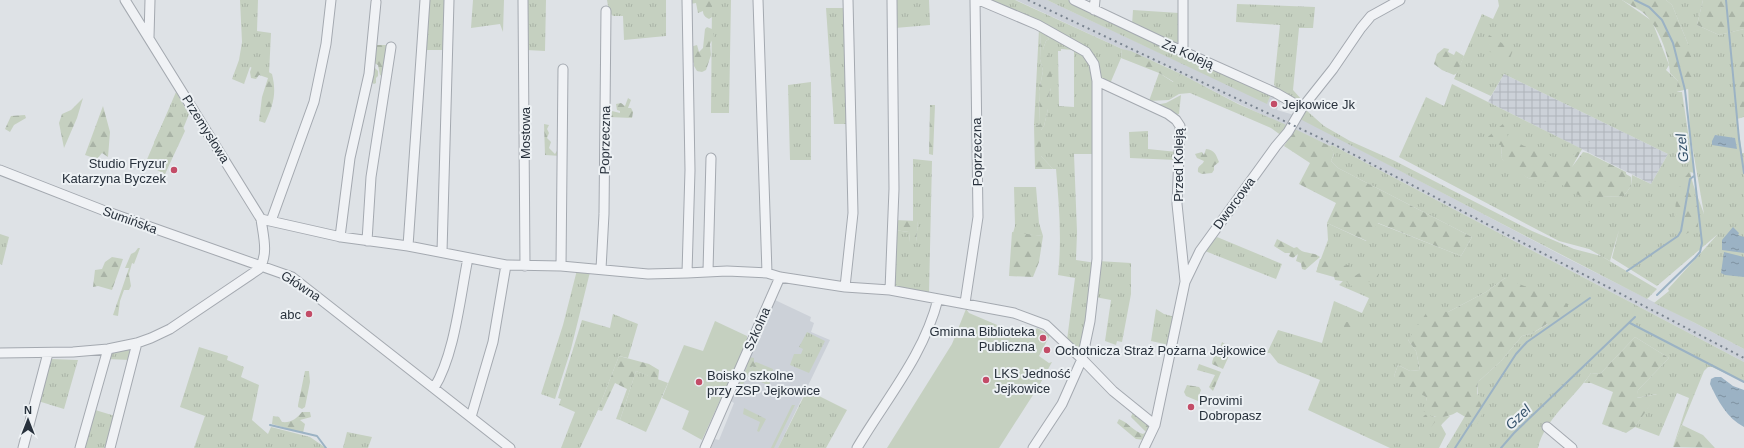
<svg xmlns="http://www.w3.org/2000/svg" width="1744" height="448" viewBox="0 0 1744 448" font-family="Arial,sans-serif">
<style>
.built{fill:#ccd1d8}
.industrial{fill:url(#industrial-grid)}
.grass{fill:url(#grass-tufts);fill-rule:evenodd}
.forest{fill:url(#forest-firs)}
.park{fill:#c5d0c0}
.water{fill:url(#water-ripples)}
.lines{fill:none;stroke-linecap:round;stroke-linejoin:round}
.stream{stroke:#9bb2c4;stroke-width:2}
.minor-casing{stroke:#a4a9b0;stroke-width:11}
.minor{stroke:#f0f2f5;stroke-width:9}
.rail{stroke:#79838f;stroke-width:2;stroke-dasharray:2 4;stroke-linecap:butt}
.poi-dot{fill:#c34c67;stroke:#edf1f4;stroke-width:1.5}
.labels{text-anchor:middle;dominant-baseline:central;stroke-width:4;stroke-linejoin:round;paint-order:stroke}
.street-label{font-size:13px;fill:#28313c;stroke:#edf1f4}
.poi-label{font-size:13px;fill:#28313c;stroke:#edf1f4;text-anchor:start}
.water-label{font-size:14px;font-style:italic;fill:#36536c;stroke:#edf1f4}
</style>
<defs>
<pattern id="industrial-grid" width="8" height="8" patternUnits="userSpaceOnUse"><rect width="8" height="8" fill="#ccd1d8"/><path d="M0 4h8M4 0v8" fill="none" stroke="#afb4ba"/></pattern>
<pattern id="grass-tufts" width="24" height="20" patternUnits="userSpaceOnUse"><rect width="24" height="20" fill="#c5d0c0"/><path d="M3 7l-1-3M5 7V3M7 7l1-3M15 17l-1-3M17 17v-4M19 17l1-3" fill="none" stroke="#a9b3a6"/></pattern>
<pattern id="forest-firs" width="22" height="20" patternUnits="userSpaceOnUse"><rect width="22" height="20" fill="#c5d0c0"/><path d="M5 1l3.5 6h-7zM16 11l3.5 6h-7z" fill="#a9b3a6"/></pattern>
<pattern id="water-ripples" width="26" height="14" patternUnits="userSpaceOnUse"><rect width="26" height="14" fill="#9bb2c4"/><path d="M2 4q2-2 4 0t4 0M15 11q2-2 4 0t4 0" fill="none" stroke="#7e91a0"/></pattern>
</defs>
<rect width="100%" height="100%" fill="#dee2e6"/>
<path class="built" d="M1016 0H1047L1267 103 1271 94 1281 99 1277 110 1294 115 1563 256 1695 323 1744 349V362L1332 145 1330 146 1235 102 1165 66 1122 49Z
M775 300 811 317 810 321 814 323 811 332 830 340 778 448H711L715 439 719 440 734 403 731 401 733 394 756 341 760 339 762 334V328Z"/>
<path class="industrial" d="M1504 74 1668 154 1651 184 1488 102Z"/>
<path class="grass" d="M240 0H258L257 31 271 33 269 74 250 67 244 84 232 79 239 60 242 42Z
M424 0H449L448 50H423Z
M473 0H504L503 32 500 24 471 28Z
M524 0H546L545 51 526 50Z
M607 0H666V36L624 40 623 16H613L609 12Z
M712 0H731L729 113H711Z
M894 0H929L930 25 895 28Z
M984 0H1015L1122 49 1121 58 1109 86 1098 80V63Z
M1047 0H1068L1119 25 1271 94 1267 104Z
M1498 0H1622L1652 21 1669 65 1666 70 1678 81 1677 92H1682L1694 173 1690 172 1693 184 1704 214 1690 133 1688 85V44L1672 5 1666 0H1703L1697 25 1719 35 1744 29V117L1737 119 1742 153H1744V349L1695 323 1654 303 1669 291 1668 289 1718 234 1657 286 1612 258 1619 230 1610 261 1589 249 1559 241 1399 157 1426 97 1444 106 1452 84 1582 149 1570 168 1601 197 1624 196 1631 186 1632 175 1651 184 1668 154 1504 74 1491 96 1454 79 1482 14 1493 19 1499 6ZM1501 145 1541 180 1528 178 1502 159Z
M1237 4 1315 7 1313 28H1299L1293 90 1302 100 1300 102 1279 94 1274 84 1280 25 1236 22Z
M845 6 849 124H834L826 8H843Z
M1133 10 1179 13 1180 39 1177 43 1173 45 1132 25Z
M1039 29 1083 53 1093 67 1094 154H1074L1077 232 1076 260 1096 263 1082 353 1067 340 1075 278 1058 275C1062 239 1059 205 1056 169H1053L1041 156V130L1044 126 1048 109V98L1051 88 1043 49 1046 41 1049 39 1041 31 1040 59 1043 71 1039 91 1040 124 1037 126 1034 125ZM1061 49 1074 50V107L1059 106 1058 51H1061Z
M1159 73 1173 82 1181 74 1238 104 1289 126 1282 136 1271 128 1190 93 1179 94 1169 100 1149 101Z
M811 82V160H790L788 85Z
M176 92 189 114 165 174 145 164Z
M1181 95 1179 114 1175 115 1155 105 1166 103Z
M1306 110 1324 126 1350 141 1395 161 1532 231 1574 249 1601 256 1657 289 1647 299 1300 119Z
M1148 131V149L1177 152 1176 160 1130 158 1129 132Z
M1332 145 1744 362V382L1712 367H1708L1704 371 1673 447 1689 398 1677 393 1659 436 1635 427 1657 394 1636 398 1638 390 1669 358 1635 337 1600 374 1591 373C1575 397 1544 420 1538 448H1446L1465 416 1477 423 1478 382 1501 361 1522 336 1531 334 1548 324 1505 278 1486 292 1448 312 1408 340 1416 351 1420 370 1410 371 1398 365 1394 376 1426 397 1427 401 1434 417 1450 416 1441 425 1446 434 1439 448H1390L1308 410 1320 380 1278 363 1270 353H1267L1278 330 1322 343 1334 301 1362 313 1369 298 1339 285 1346 278 1341 279 1316 272 1328 240 1327 223 1366 241 1377 223 1461 256 1472 237 1338 168 1331 161 1334 154 1330 146Z
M913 159 932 161 929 294 893 289 894 230 909 232 910 242H916L918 221H913Z
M1014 187H1036L1039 223 1043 236 1013 233 1015 226Z
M0 234 9 237 2 265 0 264Z
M1217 237 1282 264 1276 279 1205 251Z
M1098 261 1131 263V294L1122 342 1117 341 1116 345 1105 341 1111 300 1095 297Z
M577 270 590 272 571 349 555 399 541 394 563 325Z
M1156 309 1164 314 1175 317 1169 345 1151 341Z
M613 314 638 324 628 358 619 356 598 410 580 448H561L575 412 559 405 561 399 558 398 582 320 610 328Z
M807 332 825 341 809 373 790 365 794 354H801L803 349 799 347Z
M199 347 228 356 227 360 244 367 241 377 259 385 252 420 268 434 271 427 310 437 326 448H194L205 416 180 407Z
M130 348 132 349 130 360 107 359 110 354Z
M51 359 78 360 64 409 38 401Z
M752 366 772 375 769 386 748 375Z
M636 371 668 383 646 432 620 420Z
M807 390 847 410 826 448H778Z
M744 408 766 419 759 432 757 431 760 422 743 414Z
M92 409 115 416 106 448H82Z
M347 432 372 437 368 448H343Z"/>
<path class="forest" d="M689 0H712V17L709 19C705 17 703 15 703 11L698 13 696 3 690 4Z
M1622 0H1666L1672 5 1688 44 1693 64 1692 88 1676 92 1678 81 1670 73C1669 54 1657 22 1641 11 1635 7 1628 4 1622 0Z
M1703 0H1744V29L1719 35 1697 25Z
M707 27 712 29 714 37 710 44 711 55 706 70 702 72 697 71 694 66V63L691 61 690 47 697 45 699 52 703 48 705 29Z
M1041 30 1049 39 1046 41 1043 49 1052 61 1051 88 1048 98V109L1044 126 1041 130V156L1053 169H1035L1034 125 1037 126 1040 124 1039 91 1043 71 1040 59Z
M1489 35 1513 50 1509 61 1484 49Z
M375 45H391L385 78 380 75 378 65 374 63V67L378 71V76L376 78V83L374 84 369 81Z
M1739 47 1744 48V116L1741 118 1738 89 1741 80 1740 72 1737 66Z
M1444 48 1449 49 1448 52 1454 55 1456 51 1464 56 1457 73 1454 75 1442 70 1434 64 1437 54Z
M1122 49 1131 51 1181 74 1174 82 1159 73 1121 58Z
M257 65 272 74C277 94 273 105 265 123L259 121 262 97 268 78 259 75 256 79 251 78 250 72 252 66Z
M83 98 77 118 64 148 59 123 62 114 71 110Z
M628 98 631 100 628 108H631L633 112 632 118 609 117V113L612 111 620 113V111L617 110 616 104 621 103 625 106Z
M930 105H935L933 155 929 154Z
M103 106 110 132 108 157 102 153 97 159 85 155Z
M168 112 176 114 185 131 165 174 154 167V142Z
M25 115 26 118 14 125 10 132 5 129 11 116Z
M557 120H561V156L545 155 544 124 549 125 547 129 549 133 547 138 551 142 549 148 555 154 558 149Z
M1504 123 1508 137 1524 146 1564 161 1582 149 1572 167 1583 152 1588 153 1626 172V174L1631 177V186L1624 196 1601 197 1591 203 1562 185 1528 178 1511 168 1502 159 1501 145 1482 142Z
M1295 129 1330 146 1334 153 1331 161 1338 168 1472 237 1461 256 1378 223 1367 241 1327 223 1336 203 1299 184 1310 163 1284 146Z
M1206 149C1215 150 1216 155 1219 162L1214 166V170L1212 173 1202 174 1198 172C1197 165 1202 166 1204 161L1197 158 1195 154 1202 152 1204 155Z
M1690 171 1698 213V227L1686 234 1675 217 1676 196 1682 181Z
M895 220 918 221 916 242H910L909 232 894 230Z
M1012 232 1043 236 1039 262 1033 277 1009 276Z
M1277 239 1294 248 1297 247C1303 255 1313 251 1320 257L1305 270 1302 269 1301 263 1296 261 1298 254 1293 258 1289 256 1290 253H1285L1274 246Z
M138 248H140L134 264 132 263 129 274 131 286 129 290H124L120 301 118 316 113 315 129 268H125L131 254 135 252Z
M112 257 123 259 112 290 98 286 93 287 95 270 102 269 105 262Z
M1333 258 1336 260 1341 266 1349 265 1348 275 1351 278 1365 270 1379 274 1377 280 1374 283 1366 281 1353 287 1347 282 1335 280 1333 273 1324 272 1317 269 1320 259 1327 261Z
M1505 278 1568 304V318L1555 327 1547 324 1531 334 1522 336 1501 361 1478 382 1477 394 1488 402 1477 424 1457 412C1449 417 1438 419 1429 415L1435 419V422L1431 427H1426L1421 421V419L1425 415 1428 414 1423 411 1427 401 1426 397 1401 383 1394 376 1398 365 1410 371 1420 370 1416 351 1408 340 1429 309 1448 312 1486 292Z
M1352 317H1357L1361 320 1362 322 1360 330 1345 331 1343 322H1348L1349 318Z
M1635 337 1669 358 1638 390 1637 398 1658 394 1635 427 1626 433 1602 424 1613 392 1591 383H1584L1591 373 1600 374Z
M1222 342 1232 349 1223 369 1212 364C1212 356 1220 352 1222 342Z
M619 356 649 364 659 370 658 380 636 371 620 420 616 419 627 389 615 383 602 411 598 410Z
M750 357 754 358V363L756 362 773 369 772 375 752 366 737 397 734 394 747 367 745 366Z
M1199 364 1221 372 1213 391 1209 387 1215 375 1197 370Z
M305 371H309L310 382 305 407 302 409 298 407V405Z
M1187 385 1199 387 1201 390 1198 398 1205 401V404L1186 396 1184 392Z
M302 412H310L311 417 300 420 305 424 303 433 272 424 273 416 279 417 282 422C291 423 296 419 302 412Z
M1133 412 1151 427 1144 440 1136 439 1117 423 1119 419C1129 423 1133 431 1143 434L1146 432 1131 417Z
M1682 425 1703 435 1715 448 1673 447Z"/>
<path class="park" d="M966 309 969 313 1016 333 1027 329 1034 332 1037 328 1050 335 1039 356 1049 363 1052 362 1040 384 999 448H887L952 344Z
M715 321 747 336V341L702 440 682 429 689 411 662 398 684 345 703 351Z
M792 405H795L774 448H771Z"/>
<path class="water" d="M1715 135 1735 138 1737 149 1712 145V141Z
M1733 227 1739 233 1738 235 1744 237V253L1722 250V240Z
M1724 252 1744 257V277L1725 275 1721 273Z
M1715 377H1721L1733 386 1744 390V427C1727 418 1718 401 1710 384L1711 379Z"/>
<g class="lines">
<path class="stream" d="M1635 0 1649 7 1662 20 1673 43 1685 90 1702 243 1700 252 1695 258 1657 295
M1726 0 1739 139 1744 173
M1627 271 1678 236 1681 231 1690 179 1694 176
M1630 323 1744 382
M270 425 317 436 326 448
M1455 448 1516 354 1527 342 1590 298
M1501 448 1514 433 1635 317"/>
<g class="minor-casing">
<path id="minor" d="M523 0 525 266
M758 0 767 273
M979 0 1038 25 1086 52 1094 64 1097 81 1168 114 1176 120 1180 126V130L1177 204 1185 281
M1074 0 1171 46 1276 93 1302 108
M1094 10 1095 0
M149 37 150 0
M1183 51V0
M0 170 105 211 292 277 510 448
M261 219 341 237 408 246 506 265 561 266 648 274 687 273 727 271 767 273 780 277 845 287 890 290 1014 313 1046 325 1082 359 1113 391 1155 425
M271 221 314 102 326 44 331 0
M340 237 350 158 369 74 376 2
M367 241 371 177 391 47
M408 246 425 0
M442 252 449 0
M561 266 563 69
M601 269 604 214 606 11
M708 271 711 158
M687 273 690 170 687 0
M845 287 853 213 848 0
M890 290 894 189 892 0
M965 303 978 217 975 0
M0 353 73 352 108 349 137 343 151 338 170 329 259 269C269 254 263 235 261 219L125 0
M434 388C455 354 460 297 468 258
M471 417 493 342 506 265
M1547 427 1572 448
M23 448 48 353
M80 448 108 349
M110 448 137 343
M705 448 780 277
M857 448C886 399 924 355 938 299
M1033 448 1062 404 1082 359 1090 321 1097 259V81
M1144 448 1155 425 1185 282 1200 251 1276 146 1288 132 1302 108 1333 69 1361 28 1371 16 1400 0"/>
</g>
<use href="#minor" class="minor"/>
<path class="rail" d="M1028 0 1335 145 1744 358"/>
</g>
<g class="poi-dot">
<circle cx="1274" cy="104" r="4"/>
<circle cx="174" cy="170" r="4"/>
<circle cx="309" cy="314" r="4"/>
<circle cx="1043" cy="338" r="4"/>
<circle cx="1047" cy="350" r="4"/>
<circle cx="986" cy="380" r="4"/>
<circle cx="699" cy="382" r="4"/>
<circle cx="1191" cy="407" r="4"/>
</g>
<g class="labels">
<g class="street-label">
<text transform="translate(1188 54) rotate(24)">Za Koleją</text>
<text transform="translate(206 129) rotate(58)">Przemysłowa</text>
<text transform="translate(525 133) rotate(-90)">Mostowa</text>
<text transform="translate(605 140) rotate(-89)">Poprzeczna</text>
<text transform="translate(977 152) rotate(-91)">Poprzeczna</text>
<text transform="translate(1178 165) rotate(-90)">Przed Koleją</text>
<text transform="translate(1234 203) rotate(-54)">Dworcowa</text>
<text transform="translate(130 220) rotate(20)">Sumińska</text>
<text transform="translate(301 286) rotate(33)">Główna</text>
<text transform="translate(757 329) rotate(-66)">Szkolna</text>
</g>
<g class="poi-label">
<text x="1282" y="104">Jejkowice Jk</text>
<text x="166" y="163" text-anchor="end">Studio Fryzur<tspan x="166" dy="15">Katarzyna Byczek</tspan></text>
<text x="301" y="314" text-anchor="end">abc</text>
<text x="1035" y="331" text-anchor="end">Gminna Biblioteka<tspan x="1035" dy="15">Publiczna</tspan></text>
<text x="1055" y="350">Ochotnicza Straż Pożarna Jejkowice</text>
<text x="994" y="373">LKS Jedność<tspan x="994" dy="15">Jejkowice</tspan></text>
<text x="707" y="375">Boisko szkolne<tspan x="707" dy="15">przy ZSP Jejkowice</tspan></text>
<text x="1199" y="400">Provimi<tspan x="1199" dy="15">Dobropasz</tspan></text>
</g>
<g class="water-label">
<text transform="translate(1682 148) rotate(-96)">Gzel</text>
<text transform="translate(1518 417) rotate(-44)">Gzel</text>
</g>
</g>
<g transform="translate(28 420)" stroke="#edf1f4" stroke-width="3" paint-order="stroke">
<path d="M0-3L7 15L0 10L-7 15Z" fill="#28313c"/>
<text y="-6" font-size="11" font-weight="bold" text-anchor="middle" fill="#28313c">N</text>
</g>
</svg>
